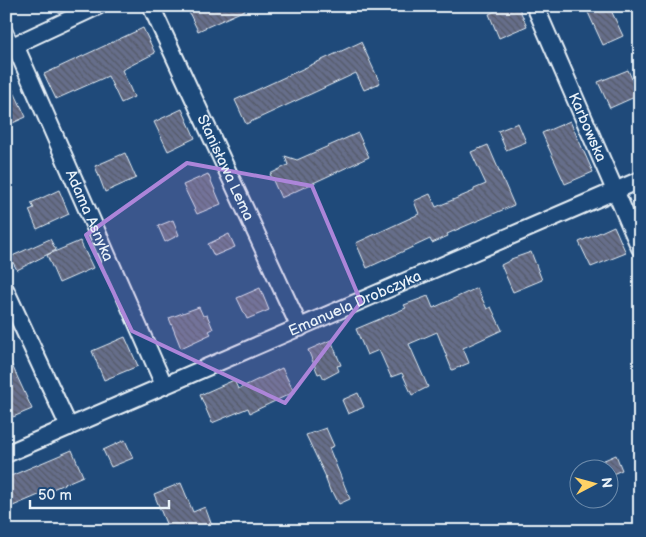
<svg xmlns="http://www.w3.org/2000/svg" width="646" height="537" viewBox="0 0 646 537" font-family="'Balsamiq Sans',sans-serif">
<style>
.building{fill:url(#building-back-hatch);stroke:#e8f1f8}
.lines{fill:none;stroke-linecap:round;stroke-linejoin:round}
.lane-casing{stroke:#e8f1f8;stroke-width:11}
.street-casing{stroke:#e8f1f8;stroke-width:20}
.lane{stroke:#1f4a7a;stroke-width:8}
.street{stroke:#1f4a7a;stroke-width:16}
.marked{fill:#ac85d9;fill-opacity:0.2;stroke:#ac85d9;stroke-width:4;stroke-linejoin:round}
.labels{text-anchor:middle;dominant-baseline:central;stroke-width:4.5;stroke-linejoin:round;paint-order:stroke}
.street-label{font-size:15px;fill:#e8f1f8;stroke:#1f4a7a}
</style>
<defs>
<pattern id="building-back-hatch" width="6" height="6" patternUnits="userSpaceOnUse" patternTransform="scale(1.25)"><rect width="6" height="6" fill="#666e8a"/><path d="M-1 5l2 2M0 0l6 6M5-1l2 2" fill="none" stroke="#545967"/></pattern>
</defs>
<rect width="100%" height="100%" fill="#1f4a7a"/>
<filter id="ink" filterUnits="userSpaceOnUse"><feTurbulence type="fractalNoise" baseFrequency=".02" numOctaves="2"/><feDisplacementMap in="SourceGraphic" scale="10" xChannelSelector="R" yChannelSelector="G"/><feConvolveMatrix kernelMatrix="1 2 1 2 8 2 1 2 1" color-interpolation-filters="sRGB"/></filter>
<g filter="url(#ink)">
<path class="building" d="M186 6H254L198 31Z
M506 6H518L527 26 499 38 489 14Z
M585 6H609L623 36 603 45Z
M143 28 155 53 122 70 134 97 121 103 108 76 56 99 44 74Z
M361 42 380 83 364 90 356 73 246 124 235 100Z
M628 70 639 95 610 108 598 82Z
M6 75 26 117 6 126Z
M182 109 195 138 168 151 154 122Z
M570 121 593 172 565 184 542 133Z
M518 123 526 142 506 150 498 131Z
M358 133 369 157 281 198 270 174 288 165 285 156 297 160Z
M488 145 514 205 447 234 448 236 432 243 430 239 367 268 356 243 419 214 414 201 430 194 436 207 474 191V189L486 184 471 152Z
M125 153 136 178 105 192 95 166Z
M208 174 221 204 197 214 183 185Z
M59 190 69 214 37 229 29 210 34 208 31 203Z
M173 220 179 235 165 242 158 226Z
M614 226 626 253 591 267 579 242Z
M229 234 235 247 214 256 208 244Z
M50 239 56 250 17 270 10 257Z
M80 241 93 268 59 283 47 255Z
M531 252 542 280 513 292 501 265 511 260V259Z
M260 288 269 310 247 319 237 298Z
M477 288 487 309 491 307 502 330 463 348 469 363 452 370 437 332 409 344 428 387 412 395 402 373 391 377 379 350 367 355 356 329 406 308 404 305 428 296 433 308Z
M199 307 203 316 207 315 213 329 209 331 211 334 181 348 169 318Z
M125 337 138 366 104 380 92 351Z
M331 340 341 365 337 366 339 371 324 379 321 373 318 374 308 350Z
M6 352 32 409 13 417 6 402Z
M282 368 294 392 250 413 248 408 212 423 200 395 234 380 238 389Z
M358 393 364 407 348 414 342 400Z
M326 428 334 446 329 448 350 499 339 504 333 492 331 493 325 477H326L306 435Z
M125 440 133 458 111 467 103 450Z
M72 450 83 476 6 509V478Z
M616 455 622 470 608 476V470H605L602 461Z
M181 483 193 512 205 507 214 531H169L154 494Z"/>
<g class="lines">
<g class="lane-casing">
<path id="lane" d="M6 26 15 45"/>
</g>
<g class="street-casing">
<g id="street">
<path id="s1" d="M151 6 300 328"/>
<path id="s2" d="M535 6 640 248"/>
<path id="s3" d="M15 45 164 385"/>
<path d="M6 49 98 6"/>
<path d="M6 291 69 427"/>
<path id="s4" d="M6 454 640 180"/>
</g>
</g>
<use href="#lane" class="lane"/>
<use href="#street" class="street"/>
</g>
</g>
<path class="marked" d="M187 163 312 186 361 302 285 403 132 331 86 235Z"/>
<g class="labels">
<g class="street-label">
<text stroke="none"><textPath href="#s2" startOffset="132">Karbowska</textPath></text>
<text stroke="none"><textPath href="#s1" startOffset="178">Stanisława Lema</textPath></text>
<text stroke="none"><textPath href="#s3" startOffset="186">Adama Asnyka</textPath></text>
<text stroke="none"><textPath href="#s4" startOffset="380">Emanuela Drobczyka</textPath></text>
</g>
</g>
<rect width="646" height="537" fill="none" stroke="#1f4a7a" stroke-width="25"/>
<rect x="12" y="12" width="621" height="512" fill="none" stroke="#e8f1f8" stroke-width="2" filter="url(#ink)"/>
<g transform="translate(594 484) rotate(84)"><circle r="24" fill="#1f4a7a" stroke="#6f8dac"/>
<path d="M0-4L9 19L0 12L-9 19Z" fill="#ffd166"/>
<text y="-8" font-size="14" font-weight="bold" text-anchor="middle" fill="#e8f1f8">N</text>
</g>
<path d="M30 500v8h139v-8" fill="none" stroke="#e8f1f8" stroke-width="2.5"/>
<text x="38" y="500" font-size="15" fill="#e8f1f8" stroke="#1f4a7a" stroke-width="4" paint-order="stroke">50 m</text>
</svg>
